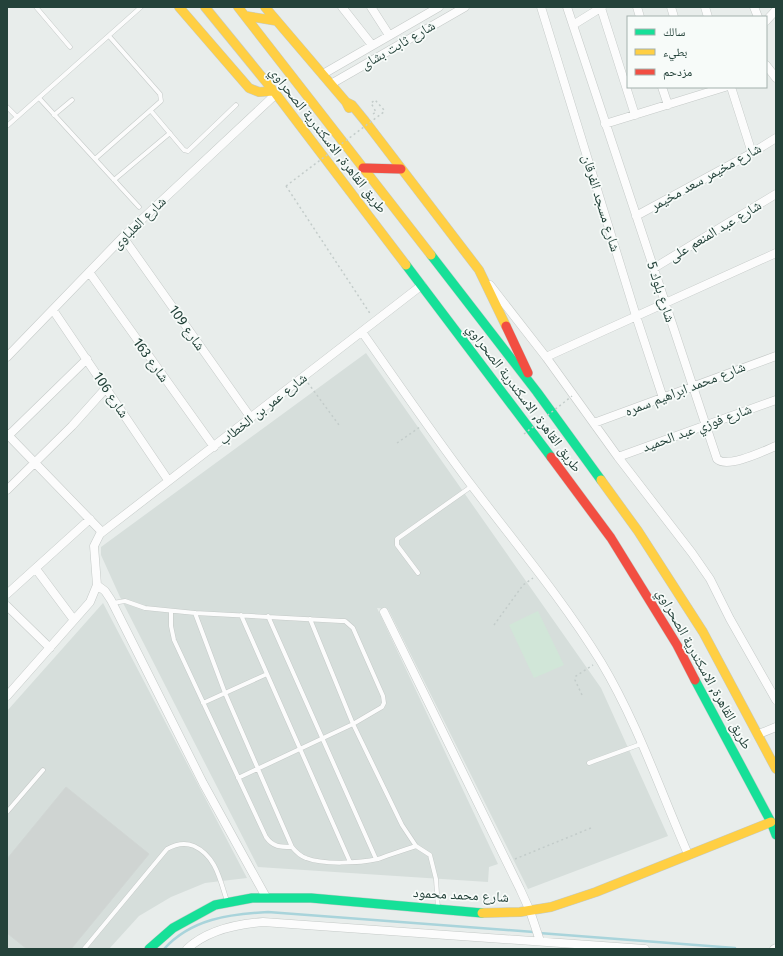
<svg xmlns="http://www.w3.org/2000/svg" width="783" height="956" viewBox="0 0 783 956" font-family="'Fira Sans','Noto Naskh Arabic',sans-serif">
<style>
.built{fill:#d6dedb}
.green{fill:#d1e6d8}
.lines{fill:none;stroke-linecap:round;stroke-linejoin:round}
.stream{stroke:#a9d4db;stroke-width:2.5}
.building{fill:#cfd4d2;stroke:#d1d6d4}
.lane-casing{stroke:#c5cac8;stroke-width:5}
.street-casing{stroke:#c5cac8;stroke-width:9}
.fast-casing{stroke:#c3cbc8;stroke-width:10}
.slow-casing{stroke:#c3cbc8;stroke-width:10}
.jam-casing{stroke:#c3cbc8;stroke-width:10}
.path{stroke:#c3ccca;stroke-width:1.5;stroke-dasharray:2 3;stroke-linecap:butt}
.lane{stroke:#fcfcfc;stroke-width:4}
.street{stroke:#fcfcfc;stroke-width:8}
.fast{stroke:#16e098;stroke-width:9}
.slow{stroke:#ffcf43;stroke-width:9}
.jam{stroke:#f24e42;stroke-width:9}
.path-bridge{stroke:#c3ccca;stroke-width:1.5;stroke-dasharray:2 3;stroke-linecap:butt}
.labels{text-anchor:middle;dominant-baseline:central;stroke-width:3.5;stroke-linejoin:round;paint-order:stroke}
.street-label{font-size:14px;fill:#24423a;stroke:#f7fbf9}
</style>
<rect width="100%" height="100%" fill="#e8edeb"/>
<path class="built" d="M366 353 601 688 668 836 528 889 388 609 377 608 498 864 489 867 488 882 258 867 120 597 101 555V547Z
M103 603 247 878 205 883 171 897 139 916 109 949H7V711Z"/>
<path class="green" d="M538 611 564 665 534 678 509 625Z"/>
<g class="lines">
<path class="stream" d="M539 933 735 948
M164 949C191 919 229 914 268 912L534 932"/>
</g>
<path class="building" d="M66 787 149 854 71 949H27L7 933V859Z"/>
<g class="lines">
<g class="lane-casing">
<path id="lane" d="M36 7 70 47
M39 98 139 207
M7 107 17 117
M151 111 184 150 188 151 236 105
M54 115 72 100
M7 126 141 7
M95 159 161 101 160 94 109 36
M114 180 170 133
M418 573 397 545V539L472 486
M113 603 125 601 145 608 195 613 341 621H345L353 628 383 696 384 703 382 707 353 724 238 778
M171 611V626L174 640 266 837C273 847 280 847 292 847
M195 613 225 693 292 847C296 852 300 856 306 858 323 865 360 863 378 859 390 855 403 850 416 846
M241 615 350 862
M268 616 376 859
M310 619 353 724 402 825 416 846 430 855 436 879 438 909
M203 703 267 674
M589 763 641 744
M7 812 43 770
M84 949 167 849C176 844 184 842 194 846 216 856 220 880 227 901"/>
</g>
<g class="street-casing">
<path id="street" d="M342 7 372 45
M371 7 389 35
M541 7 636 316 663 398
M567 7 717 459C727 469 764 451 776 446
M637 7 640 17
M671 7 674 17
M705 7 708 17
M754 7 758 17
M601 8 635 115
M766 21 776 10
M573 25 602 7
M766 65 776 78
M323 74 439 7
M331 84 465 7
M662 87 668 105
M731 87 752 153
M605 124 725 87
M636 216 752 153 776 138
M123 237 251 418
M654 268 776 194
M89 272 214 447
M490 285 546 357 618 457 692 553 710 579 730 619 776 700
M53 310 168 480
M362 332C398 383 434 436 472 486 516 544 563 600 601 662 637 722 660 790 688 854
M7 357 123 237 276 94
M546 357 776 253
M594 423 776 356
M7 434 102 532
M7 437 87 359
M618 457 776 400
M7 490 72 426 106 388
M36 569 74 620
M97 585 105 591 111 600 203 783 266 897
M7 594 90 519
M7 606 50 648
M384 612 520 889 530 911 540 941
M7 696 90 602 97 585 94 546 100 534 422 285
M759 734 776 727
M187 949C206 931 237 924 263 922L645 949
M774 949 776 948"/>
</g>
<g class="fast-casing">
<path id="fast" d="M431 255 537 392 601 480
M406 265 551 457
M695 680 771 822 776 835
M149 949 173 928 215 905 252 898H311L482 913"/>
</g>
<g class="slow-casing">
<path id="slow" d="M179 7 249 88 259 92 273 91
M205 7 276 94 406 265
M238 7 431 255
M265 7 346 102 349 108
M246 16 277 21
M346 102 352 105 365 121 479 270 506 326
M601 480 638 531 703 632 776 769
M482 913 520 912 551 907 596 892 771 822"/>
</g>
<g class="jam-casing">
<path id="jam" d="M363 168 401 169
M506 326 528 373
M551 457 611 538 677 645 695 680"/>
</g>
<path class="path" d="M373 114 376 112 371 103 375 100 385 111
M286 186 371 315
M308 383 339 425
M397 443 420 427
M494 625 523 585 533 578
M582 695 575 680 576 676 593 665
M515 859 591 828"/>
<use href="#lane" class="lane"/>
<use href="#street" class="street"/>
<use href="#fast" class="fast"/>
<use href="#slow" class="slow"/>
<use href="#jam" class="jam"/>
<path class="path-bridge" d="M286 186 385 111
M524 434 572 396"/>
</g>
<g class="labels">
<g class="street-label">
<text transform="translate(398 45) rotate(-30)">شارع ثابت بشاى</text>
<text transform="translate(328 140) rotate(52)">طريق القاهرة, الاسكندرية الصحراوي</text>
<text transform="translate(706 177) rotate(-29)">شارع مخيمر سعد مخيمر</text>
<text transform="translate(601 203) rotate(73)">شارع مسجد الفرقان</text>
<text transform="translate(139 223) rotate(-44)">شارع العلباوى</text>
<text transform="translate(715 231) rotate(-31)">شارع عبد المنعم على</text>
<text transform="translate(661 292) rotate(72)">شارع بلوك 5</text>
<text transform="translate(187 328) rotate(55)">شارع 109</text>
<text transform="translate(151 360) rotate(54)">شارع 163</text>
<text transform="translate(685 389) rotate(-21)">شارع محمد ابراهيم سمره</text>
<text transform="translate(111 395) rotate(56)">شارع 106</text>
<text transform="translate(524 398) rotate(53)">طريق القاهرة, الاسكندرية الصحراوي</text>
<text transform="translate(263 409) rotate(-38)">شارع عمر بن الخطاب</text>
<text transform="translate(697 428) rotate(-20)">شارع فوزي عبد الحميد</text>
<text transform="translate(704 669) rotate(61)">طريق القاهرة, الاسكندرية الصحراوي</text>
<text transform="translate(461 895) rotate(3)">شارع محمد محمود</text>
</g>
</g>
<rect width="783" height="956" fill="none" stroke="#24423a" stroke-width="16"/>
<rect x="627" y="16" width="140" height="72" fill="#f7fbf9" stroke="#a3b1ad"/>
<rect x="635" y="29" width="20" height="6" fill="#16e098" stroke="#a3b1ad"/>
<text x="663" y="36" font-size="12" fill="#24423a">سالك</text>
<rect x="635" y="49" width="20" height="6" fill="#ffcf43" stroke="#a3b1ad"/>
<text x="663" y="56" font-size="12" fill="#24423a">بطيء</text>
<rect x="635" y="69" width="20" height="6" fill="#f24e42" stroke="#a3b1ad"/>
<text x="663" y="76" font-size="12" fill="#24423a">مزدحم</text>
</svg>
